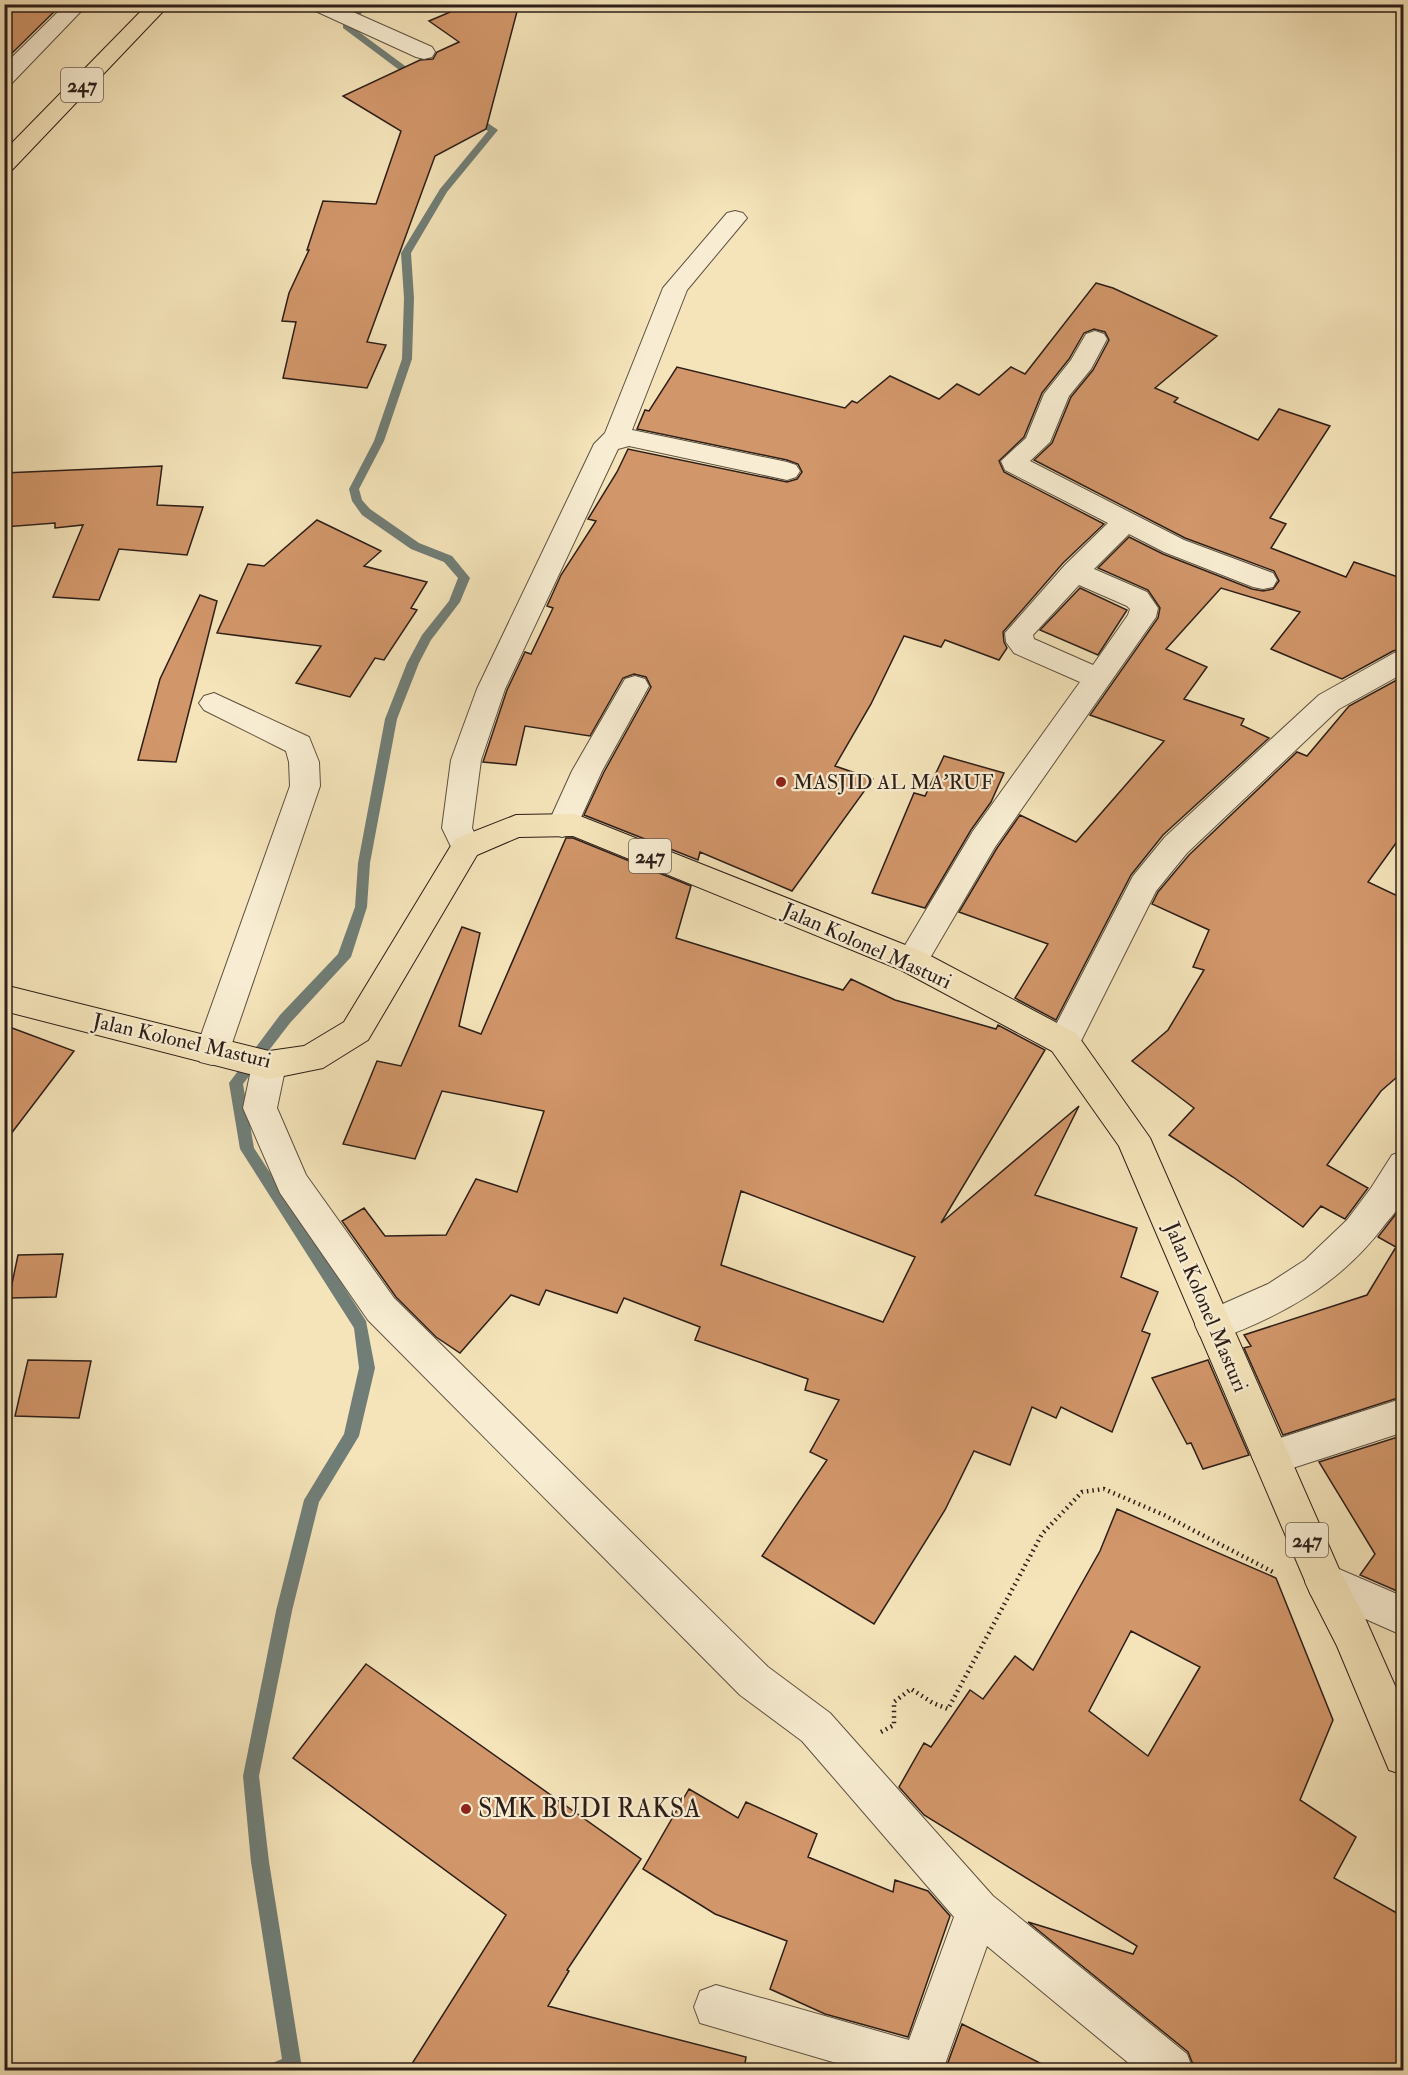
<svg xmlns="http://www.w3.org/2000/svg" width="1408" height="2075" viewBox="0 0 1408 2075" font-family="'IM FELL Double Pica',serif">
<style>
.lines{fill:none;stroke-linecap:round;stroke-linejoin:round}
.stream{fill:#707e77;fill-rule:evenodd}
.building{fill:#d1966a;stroke:#2c1e18;stroke-width:1.5;fill-rule:evenodd}
.minor-casing{stroke:#5e5040;stroke-width:2}
.major-casing{stroke:#2c1e18;stroke-width:2}
.path{stroke:#2c1e18;stroke-width:4.5;stroke-dasharray:1.5 4;stroke-linecap:butt}
.minor{fill:#f8edd2;fill-rule:evenodd}
.major{fill:#f5e4ba;fill-rule:evenodd}
.poi-dot{fill:#8f2418;stroke:#f8edd2;stroke-width:2}
.labels{text-anchor:middle;dominant-baseline:central;stroke-width:4.5;stroke-linejoin:round;paint-order:stroke}
.shield{fill:#f8edd2;stroke:#695c50;stroke-width:1.5}
.shield-label{font-size:20px;font-weight:bold;fill:#2c1e18}
.poi-label{font-size:21px;fill:#2c1e18;stroke:#f8edd2;text-anchor:start}
.street-label{font-size:21px;fill:#2c1e18;stroke:#f8edd2}
.near-poi-label{font-size:26px;fill:#2c1e18;stroke:#f8edd2;text-anchor:start}
</style>
<rect width="100%" height="100%" fill="#f5e4ba"/>
<filter id="stains"><feTurbulence type="fractalNoise" baseFrequency=".00333" numOctaves="4"/><feColorMatrix values="0 0 0 0 .2 0 0 0 0 .09 0 0 0 0 .02 0 0 0 .5 -.17"/></filter>
<radialGradient id="worn" r=".72"><stop offset=".6" stop-color="#630" stop-opacity="0"/><stop offset="1" stop-color="#630" stop-opacity=".3"/></radialGradient>
<g class="lines">
<path class="stream" d="M360 4H369L351 26 420 77V81H414L343 28V24Z
M473 113 498 130 447 192 411 253 414 298 412 359 384 441 359 489 362 500 370 509 419 543 452 556 470 578 460 602 431 640 419 663 397 719 370 863 367 907 351 957 290 1023 243 1084 254 1148 366 1321 375 1368 359 1436 319 1502 292 1611 259 1776 269 1862 301 2062 304 2070H267L270 2064 282 2059 251 1862 243 1776 276 1611 304 1500 344 1434 359 1368 354 1328 240 1149 229 1083 280 1015 338 954 355 907 358 863 385 719 407 663 422 635 449 601 458 578 444 562 411 549 362 515 352 501 349 489 374 441 402 359 404 298 401 253 440 189 488 131 470 118 468 116Z"/>
</g>
<path class="building" d="M4 4H62L4 61Z
M469 4H519L486 129 435 156 367 342 386 345 367 388 283 378 296 322 282 321 289 293 309 250H307L323 201 376 204 401 131 343 96 420 60 433 59 437 52 459 42 429 21Z
M1096 283 1113 288 1217 336 1155 388 1178 398 1174 402 1258 440 1279 409 1330 426 1270 518 1286 524 1271 548 1346 577 1354 562 1404 579V648L1393 651 1342 679 1271 649 1300 612 1221 588 1166 649 1207 667 1184 699 1244 719 1241 725 1269 738 1163 835 1131 875 1056 1020 1015 998 1048 944 959 912 997 848 1020 815 1076 842 1164 741 1090 715 1158 618 1160 608 1148 590 1098 568 1129 537 1163 554 1252 589 1263 591 1273 589 1279 581 1274 571 1185 538 1034 460 1052 443 1071 397 1093 370 1109 340 1105 332 1094 329 1084 333 1069 359 1042 393 1024 437 999 461 1004 472 1104 524 1063 563 1003 632 1004 642 1007 648 999 660 945 640 941 647 904 636 871 704 835 766 873 779 792 891 700 852 698 860 584 815 604 772 651 687 646 677 634 674 623 678 590 736 525 726 516 765 483 762 507 690 525 652 531 654 553 608 547 606 561 575 596 521 588 519 617 472 628 449 787 482 797 479 802 472 798 464 787 460 637 429 645 410 649 411 677 367 845 408 852 401 857 403 890 376 939 399 957 384 979 395 1011 367 1025 374Z
M162 466 157 505 203 507 187 555 119 549 99 600 53 597 83 525 55 528V523L4 527V473Z
M317 520 381 551 364 566 427 582 411 608 417 610 384 660 375 658 350 697 296 683 321 646 217 633 248 564 264 566Z
M1080 588 1127 610 1098 655 1040 630Z
M200 595 217 601 176 762 138 760 160 679Z
M1404 676V832L1368 882 1404 899V1071L1381 1091 1327 1165 1368 1188 1345 1219 1321 1206 1303 1227 1233 1177 1169 1135 1194 1108 1132 1061 1168 1030 1204 970 1193 967 1209 930 1152 904 1158 892 1189 855 1297 752 1307 756 1349 706Z
M944 756 1004 773 991 802 971 830 925 908 872 893 914 793 925 796Z
M566 838H573L691 886 676 938 843 990 851 979 895 1000 996 1029 998 1025 1045 1050 941 1223 1079 1106 1035 1195 1137 1228 1121 1277 1158 1292 1142 1331 1150 1334 1112 1432 1061 1407 1056 1418 1032 1407 1010 1465 974 1451 945 1510 874 1624 762 1556 827 1460 810 1452 839 1400 805 1390 808 1379 695 1340 700 1327 624 1298 617 1313 546 1290 539 1305 511 1295 460 1353 436 1337 396 1297 342 1221 364 1208 385 1236 446 1235 476 1179 517 1192 544 1111 442 1091 415 1159 343 1144 377 1061 401 1066 462 927 480 933 459 1026 481 1034ZM741 1191 915 1257 883 1322 721 1265Z
M4 1025 74 1051 4 1143Z
M1402 1206 1404 1396 1283 1435 1244 1348 1251 1346 1244 1335 1367 1295 1396 1247 1378 1237Z
M63 1254 56 1297 9 1298 18 1255Z
M28 1360 91 1361 79 1418 15 1416Z
M1208 1360 1249 1455 1203 1469 1191 1443 1187 1444 1152 1378Z
M1404 1435V1594L1360 1575 1375 1554 1319 1462Z
M1117 1509 1276 1578 1333 1720 1300 1800 1356 1837 1334 1878 1404 1917V2070H1202L1192 2062 1188 2052 1028 1922 1133 1954 1137 1946 924 1815 899 1787 924 1743 931 1747 970 1690 983 1699 1015 1656 1033 1670 1100 1551ZM1131 1631 1200 1667 1148 1756 1089 1711Z
M366 1664 641 1859 567 1970 569 1971 548 2006 746 2057 744 2070H408L506 1915 293 1758Z
M689 1789 738 1818 746 1802 817 1834 808 1857 893 1892 895 1880 928 1891 950 1916 908 2037 825 2014 770 1989 787 1941 715 1914 643 1869Z
M962 2024 1054 2070H950L946 2068Z"/>
<g class="lines">
<g class="minor-casing">
<path id="minor" d="M66 4H88L12 83 4 84V65Z
M306 4H335L432 47 435 52 432 57 424 59 416 57 309 8Z
M735 211 743 213 747 218 687 290 632 430 787 462 796 465 800 471 796 477 787 480 629 446 618 449 505 689 481 760 472 828 481 847 477 855 466 859 455 855 442 828 451 760 477 689 594 444 605 433 663 288 727 213Z
M1095 331 1104 334 1107 339 1091 369 1069 396 1050 442 1030 461 1184 540 1273 573 1277 580 1273 587 1263 589 1253 587 1164 552 1129 534 1094 569 1147 592 1158 608 1156 617 995 847 923 970 912 974 901 970 896 961 901 952 973 831 1080 682 1014 653 1006 642 1005 633 1065 565 1108 523 1005 470 1001 461 1026 438 1044 394 1071 360 1086 334ZM1079 585 1127 606 1130 609 1128 615 1093 665 1034 639 1033 635Z
M1404 650V673L1339 709 1187 853 1156 891 1076 1051 1064 1055 1052 1051 1047 1042 1133 876 1165 837 1319 695 1394 653Z
M635 676 645 679 649 686 602 771 577 826 573 834 562 837 551 834 547 826 572 771 625 679Z
M214 693 309 737 319 762 320 786 229 1052 224 1062 212 1065 200 1062 195 1052 290 786 289 762 286 751 204 710 199 703 204 696Z
M269 1051 281 1055 286 1065 277 1108 306 1175 394 1298 768 1667 830 1713 993 1896 1187 2054 1193 2070H1137L987 1946 943 2070H860L700 2023 694 2007 700 1991 716 1985 909 2040 954 1917 802 1741 740 1695 368 1320 280 1193 243 1108 252 1065 257 1055Z
M1404 1151C1404 1163 1407 1186 1403 1197 1401 1207 1389 1219 1383 1227 1339 1285 1280 1317 1213 1341L1200 1336 1195 1325 1200 1314 1268 1284 1305 1260 1347 1220 1371 1188 1392 1155Z
M1404 1398V1432L1271 1475 1258 1469 1252 1457 1258 1445Z
M1325 1563 1404 1597V1636L1311 1595 1305 1582 1311 1569Z"/>
</g>
<g class="major-casing">
<path id="major" d="M148 4H170L12 170 4 172V151Z
M575 814 923 952 1076 1033 1150 1138 1339 1569 1365 1618 1404 1706V1775L1389 1770 1337 1646 1311 1595 1119 1146 1052 1051 901 970 573 836 519 837 477 855 368 1040 323 1068 269 1079 4 1011V985L269 1051 304 1046 344 1022 455 839 516 815Z"/>
</g>
<path class="path" d="M881 1732 894 1725V1702L911 1689 933 1703 948 1709 1042 1534 1082 1492 1104 1489 1164 1515 1273 1572"/>
<use href="#minor" class="minor"/>
<use href="#major" class="major"/>
</g>
<g class="poi-dot">
<circle cx="781" cy="782" r="6"/>
<circle cx="466" cy="1809" r="6"/>
</g>
<g class="labels">
<g class="shield">
<rect x="61" y="68" width="42" height="34" rx="4.5"/>
<rect x="629" y="839" width="42" height="34" rx="4.5"/>
<rect x="1286" y="1523" width="42" height="34" rx="4.5"/>
</g>
<g class="shield-label">
<text x="82" y="85">247</text>
<text x="650" y="856">247</text>
<text x="1307" y="1540">247</text>
</g>
<g class="poi-label">
<text x="793" y="782">MASJID AL MA'RUF</text>
</g>
<g class="street-label">
<text transform="translate(867 946) rotate(24)">Jalan Kolonel Masturi</text>
<text transform="translate(182 1041) rotate(13)">Jalan Kolonel Masturi</text>
<text transform="translate(1206 1307) rotate(67)">Jalan Kolonel Masturi</text>
</g>
<g class="near-poi-label">
<text x="478" y="1809">SMK BUDI RAKSA</text>
</g>
</g>
<rect width="1408" height="2075" fill="none" stroke="#f5e4ba" stroke-width="24"/>
<rect x="6" y="6" width="1396" height="2063" fill="none" stroke="#2c1e18" stroke-width="3"/>
<rect x="12" y="12" width="1384" height="2051" fill="none" stroke="#2c1e18" stroke-width="1.5"/>
<rect width="100%" height="100%" filter="url(#stains)"/>
<rect width="100%" height="100%" fill="url(#worn)"/>
</svg>
